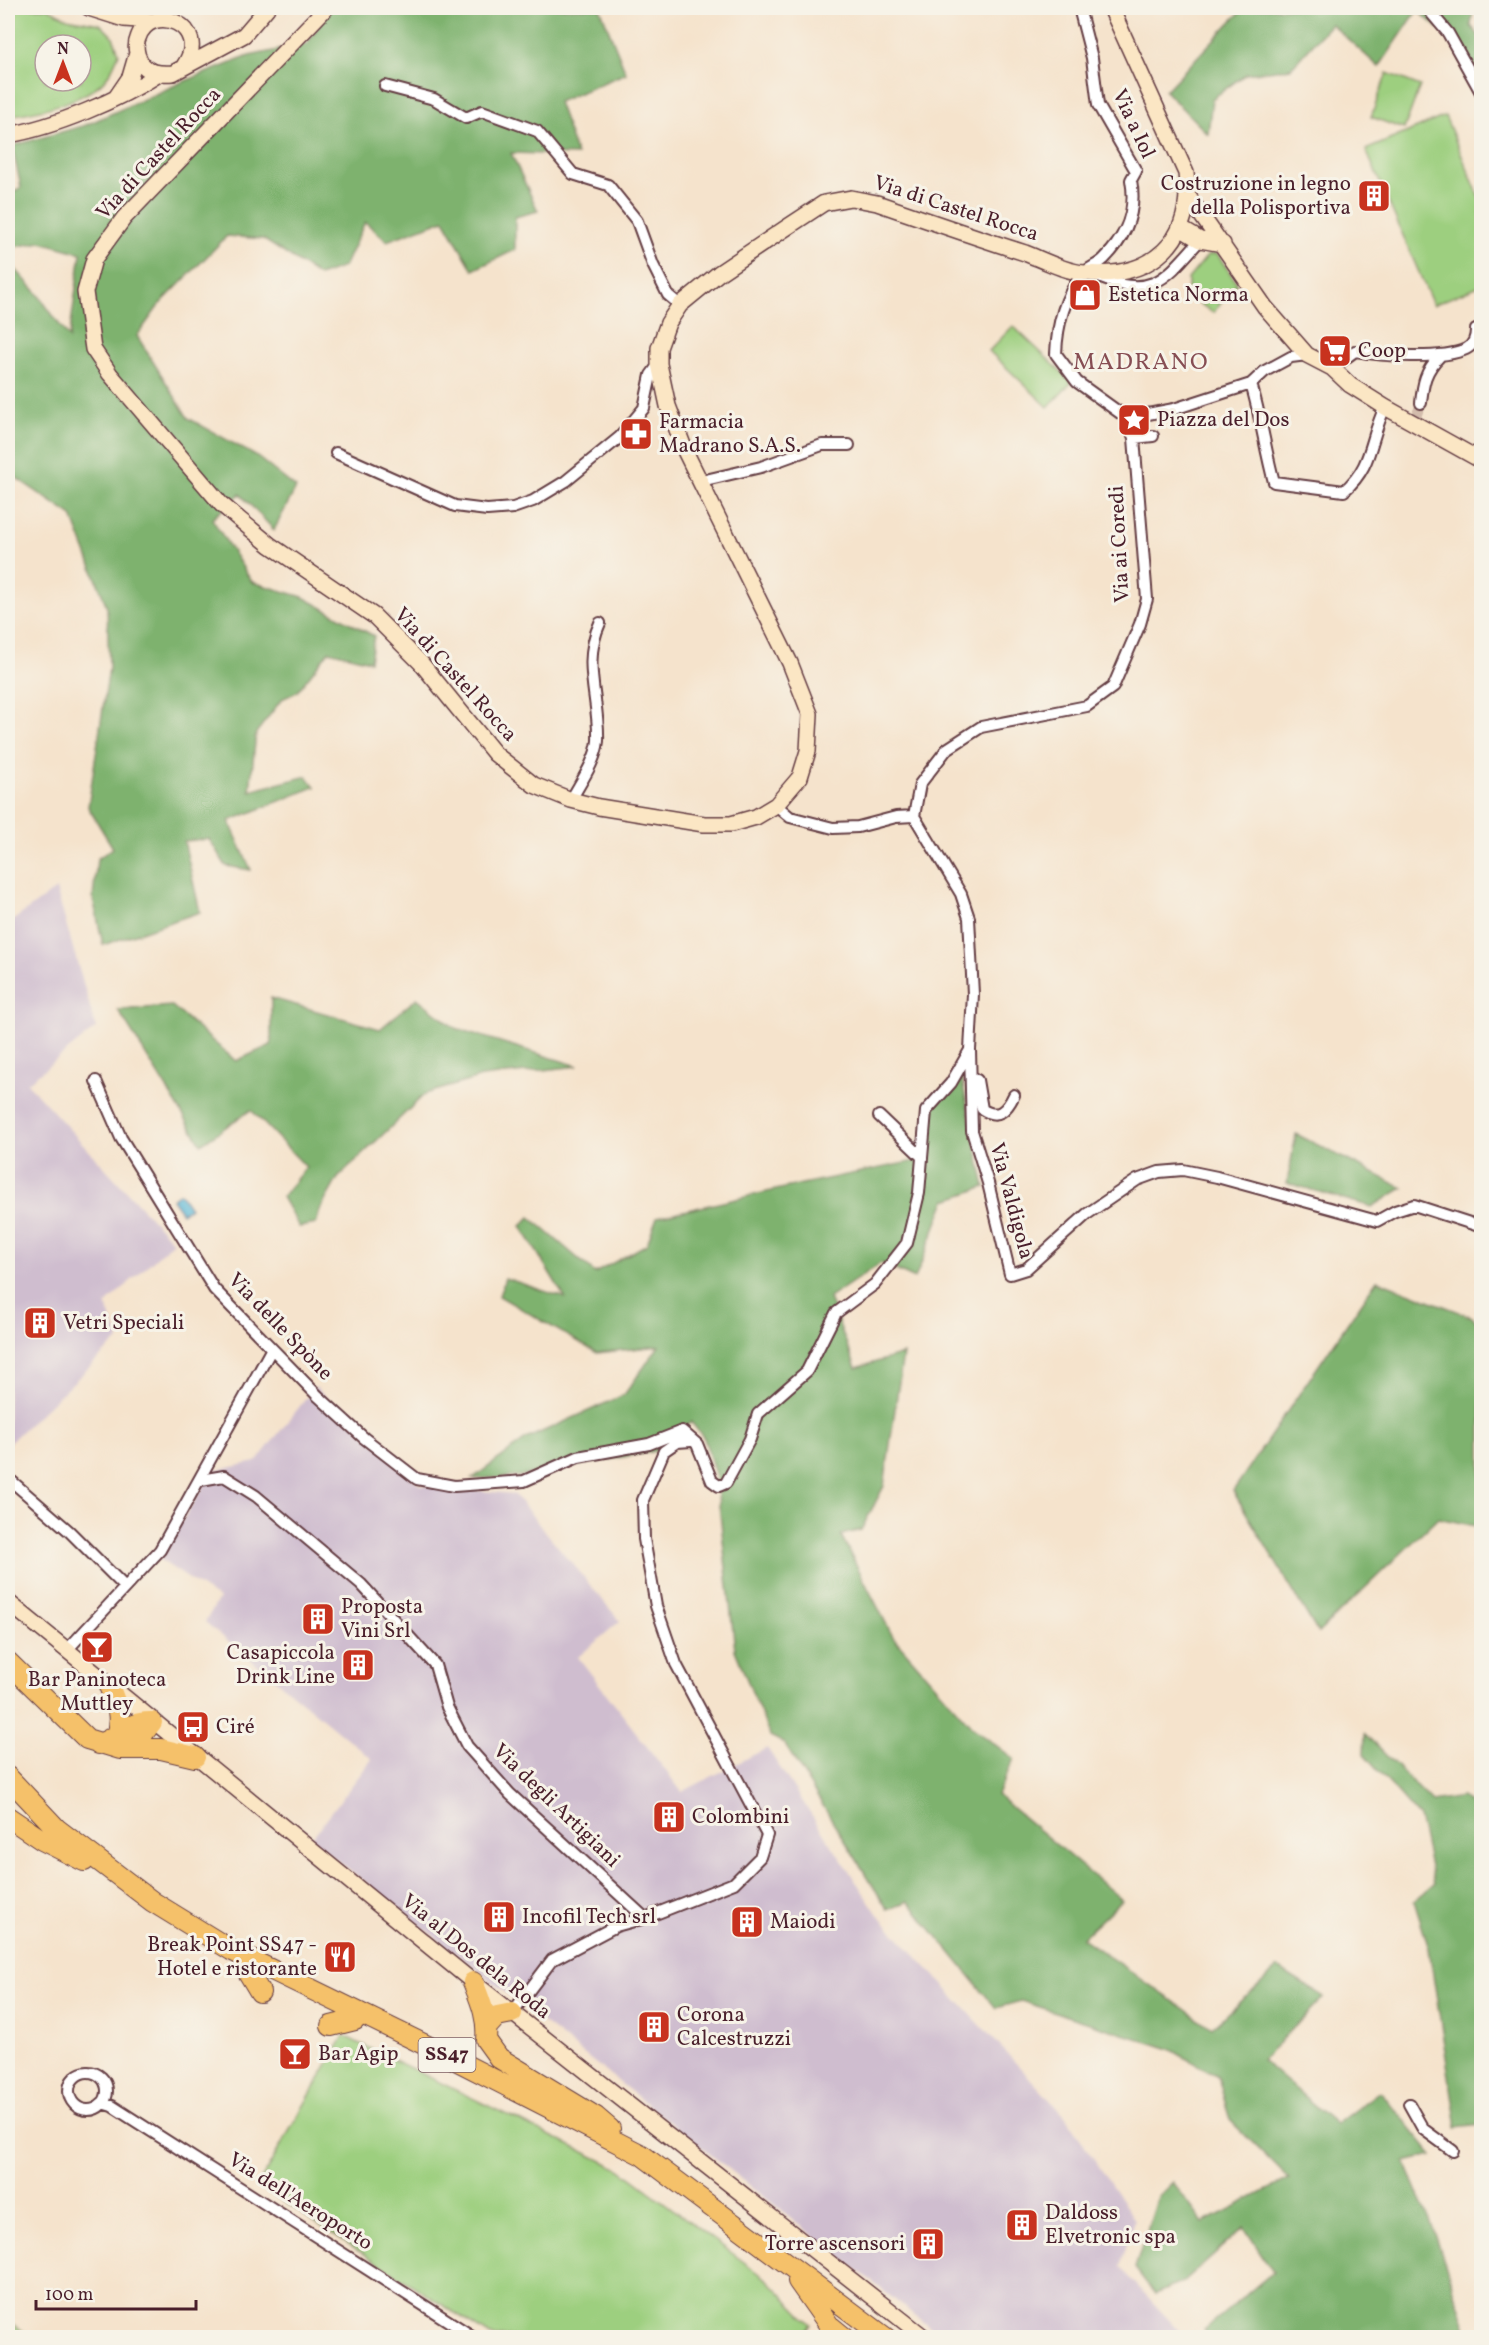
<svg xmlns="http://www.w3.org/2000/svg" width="1489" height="2345" viewBox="0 0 1489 2345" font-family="Vollkorn,serif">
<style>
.industrial{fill:#cfbdcf}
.green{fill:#9dcf7f;stroke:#747755;stroke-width:1.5;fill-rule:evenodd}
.forest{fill:#7eb26e;stroke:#64684c;stroke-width:1.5}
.water{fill:#58b7d7;stroke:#516b81;stroke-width:1.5}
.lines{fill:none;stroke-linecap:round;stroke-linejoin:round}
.street-tunnel{stroke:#d3bcac;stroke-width:10;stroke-dasharray:10 5;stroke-linecap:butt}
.street-casing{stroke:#643c43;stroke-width:14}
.secondary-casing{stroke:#643c43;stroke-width:18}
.highway-casing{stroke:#643c43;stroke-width:22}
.street{stroke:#fff;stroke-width:10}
.secondary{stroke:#fbe6c4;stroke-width:15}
.highway{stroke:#f5c16b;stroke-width:20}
.labels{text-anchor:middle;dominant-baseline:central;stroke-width:6;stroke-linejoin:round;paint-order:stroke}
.shield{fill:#f7f3e8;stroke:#7e5f64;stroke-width:1.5}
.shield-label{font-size:20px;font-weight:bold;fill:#4a1f2b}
.street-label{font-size:21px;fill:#4a1f2b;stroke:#f7f3e8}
.poi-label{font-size:21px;fill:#4a1f2b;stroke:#f7f3e8;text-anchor:start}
.quarter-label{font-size:24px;letter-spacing:1.5px;fill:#874e54;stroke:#f7f3e8}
</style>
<rect width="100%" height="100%" fill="#f7f3e8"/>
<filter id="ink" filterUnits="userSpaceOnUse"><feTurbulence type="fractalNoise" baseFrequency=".0167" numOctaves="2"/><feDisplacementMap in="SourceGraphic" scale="12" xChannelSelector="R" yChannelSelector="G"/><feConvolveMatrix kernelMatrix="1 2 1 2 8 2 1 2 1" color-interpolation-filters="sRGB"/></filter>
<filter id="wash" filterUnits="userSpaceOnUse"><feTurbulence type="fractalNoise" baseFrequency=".008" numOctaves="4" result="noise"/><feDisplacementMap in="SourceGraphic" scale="24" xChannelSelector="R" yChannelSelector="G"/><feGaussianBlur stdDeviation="1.35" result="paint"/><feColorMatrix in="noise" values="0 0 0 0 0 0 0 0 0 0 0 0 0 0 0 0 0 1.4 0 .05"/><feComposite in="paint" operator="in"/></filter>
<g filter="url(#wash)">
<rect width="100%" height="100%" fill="#f5e3cc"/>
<path class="industrial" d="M56 889 96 1028 27 1083 173 1242 106 1304 119 1339 8 1444V924Z
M315 1387 420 1485 514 1494 620 1621 578 1657 682 1792 767 1748 879 1916 1065 2116 1135 2220 1120 2267 1185 2337H942L311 1839 372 1759 205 1622 219 1599 159 1559 213 1471 256 1462Z"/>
<path class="green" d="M8 8H47L67 18 100 24 113 37 119 53C116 60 113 68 109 74 92 101 36 112 8 116ZM45 45H81V81H45Z
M1387 73 1420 86 1404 129 1371 117Z
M1445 116 1481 201V285L1433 305 1366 150Z
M1217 254 1237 283 1213 313 1188 295V279L1208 255Z
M1013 326 1072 382 1048 407 989 351Z
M344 2036 619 2169 768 2280 811 2324 803 2337H492L258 2185Z
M8 2320 31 2337H8Z"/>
<path class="forest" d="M330 8H600L626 73 558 102 577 155 511 153 538 211 515 217V250L473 270 444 220 387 241 365 222 344 267 319 276 263 239 227 236 160 304 137 336 188 418 256 456 296 488 274 530 240 494 212 519 252 582 303 597 374 636 370 661 329 651 297 692 282 699 256 733 250 791 307 776 315 787 229 821 251 870 226 866 209 839 184 841 200 912 103 945 93 898 97 859 113 848 88 807 109 668 107 607 72 516 8 472V261L37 293 69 338 81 253 41 242 8 248V196L21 187 12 146 86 125 180 83 249 56 307 44Z
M1244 8H1473L1471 26 1481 38V95L1466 50 1417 11 1379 67 1331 24 1291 68 1246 74 1212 99 1208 134 1165 91Z
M271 998 380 1029 417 998 455 1028 578 1066 482 1077 425 1094 338 1178 320 1210 316 1224 299 1227 282 1197 306 1167 251 1110 201 1144 118 1010 172 1006 236 1061 271 1045Z
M961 1076 985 1187 946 1200 915 1279 881 1263 829 1298 856 1368 903 1354 884 1486 861 1530 841 1535 893 1637 972 1727 1014 1759 997 1795 1122 1900 1082 1938 1212 2028 1278 1968 1324 1997 1262 2060 1336 2124 1380 2091 1433 2155 1405 2162 1433 2228 1470 2337H1210L1204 2330 1273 2272 1244 2227 1183 2282 1155 2294 1135 2268 1158 2197 1173 2182 1203 2223 1289 2179 1230 2120 1218 2077 1170 2049 1021 2001 996 2008 908 1901 888 1910 784 1743 770 1736 735 1650 716 1477 704 1438 691 1422 656 1451 514 1477 472 1479 526 1439 624 1395 659 1346 597 1353 499 1296 505 1278 565 1298 521 1226 530 1217 595 1273 647 1244 657 1217 802 1184 925 1159 929 1112Z
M1296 1134 1403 1188 1372 1207 1287 1183Z
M1377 1280 1472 1317 1481 1325V1527L1438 1518 1318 1633 1233 1491Z
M1365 1734 1432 1802 1462 1797 1481 1814V2124L1457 2127 1429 1949 1414 1901 1434 1884 1419 1817 1364 1755Z"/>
<path class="water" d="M180 1193 190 1208 182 1213 172 1199Z"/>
</g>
<g filter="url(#ink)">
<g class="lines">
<path class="street-tunnel" d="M1416 417 1421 403"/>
<g class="street-casing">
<path id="street" d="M1427 8 1448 33 1482 94
M385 86 434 99 466 118 482 111 537 131 573 174 608 185 637 221 653 265 668 295 680 305
M1094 275C1151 300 1164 281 1200 240
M1332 368 1355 351C1381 356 1443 360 1466 349 1474 345 1476 338 1476 330L1482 328
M1251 384C1261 417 1265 449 1274 482L1344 491C1373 466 1369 441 1385 407
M1421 403C1423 383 1425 371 1440 356
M1127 418 1174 409 1251 384 1265 371 1291 357 1307 355
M1134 438 1153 436
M336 453 455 506 487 510 513 508 533 501 566 481 620 437 644 408 651 375 659 364
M701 481 761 467 822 445H849
M571 800C580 783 596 761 598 741 600 700 581 664 600 623
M776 805 790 817 833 828 858 827 896 817 914 816
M914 816 920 784 947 749 981 727 1087 706 1113 687 1140 624 1147 599 1134 438 1127 418 1077 382 1056 354C1057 327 1064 298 1081 276 1087 268 1097 266 1104 259 1126 237 1137 212 1131 180L1136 171 1098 105 1092 58 1079 8
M914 816 961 894 969 918 973 994 970 1050 972 1131 988 1183 1010 1274 1026 1269 1087 1214 1137 1180 1159 1172 1183 1170 1217 1177 1377 1221 1395 1211 1414 1205 1482 1227
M977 1080 982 1109C998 1120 1007 1110 1014 1095
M96 1081 121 1138 214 1289 318 1396 364 1438 417 1479 454 1486 524 1481 578 1457 649 1444 682 1431 697 1444 712 1481 719 1486 726 1483 750 1439 758 1414 807 1371 836 1313 875 1284 907 1243 919 1193 926 1111 951 1083 970 1050
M879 1116 921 1156
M8 1478 69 1531 125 1587
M201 1480 224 1476 256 1496 361 1584 435 1665 447 1707 467 1746 510 1794 645 1918
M67 1650 160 1550 271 1350
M512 2013 552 1960 616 1926 645 1918 734 1883 760 1857 767 1835 676 1664 656 1606 644 1539 643 1500 664 1451 677 1442 691 1441
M69 2091a19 19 0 1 1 38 0a19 19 0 1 1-38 0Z
M102 2103 112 2106 475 2338
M1409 2104 1423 2129 1453 2151"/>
</g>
<g class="secondary-casing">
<path id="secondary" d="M89 8 124 19 154 21
M326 8 124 218 94 259 85 292 93 349 110 374 221 504 270 545 374 616 421 663 495 754 534 785 571 800 599 807 704 824H731L756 817 776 805 800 777 808 751 810 714 790 663 686 453 668 406 659 364V348L668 323 680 305 719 273 786 228 824 203 851 198 877 203C926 220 975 237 1025 253 1043 260 1066 272 1085 273 1153 279 1194 241 1186 173L1111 8
M184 66C212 26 151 0 138 38 135 45 136 54 140 61 147 73 160 74 173 73L244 35 267 8
M117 96 130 77 137 53
M8 135C55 127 119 100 159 74
M1188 196 1265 307 1307 355 1332 368 1350 385 1385 407 1482 461
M1180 228 1200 240 1223 244
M8 1602 473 1982 925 2338"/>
</g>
<g class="highway-casing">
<path id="highway" d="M8 1662 87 1739 120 1749H161L195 1757
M109 1686C117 1705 123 1718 115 1738
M99 1744C121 1736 127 1721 152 1722L137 1742 122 1748
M8 1777 57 1829 153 1902 231 1950 446 2055 642 2155 886 2338
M8 1817 42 1840 84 1861
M245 1967 260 1992
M473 1982C481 2002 488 2018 486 2040L499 2058 596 2117 610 2129
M331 2026 355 2020
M488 2026 497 2016 512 2013
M798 2281 829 2325 845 2338"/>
</g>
<use href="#street" class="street"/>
<use href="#secondary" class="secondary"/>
<use href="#highway" class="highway"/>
</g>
</g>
<defs>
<g id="building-square" transform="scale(1.725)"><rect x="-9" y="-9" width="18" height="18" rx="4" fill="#c8321e" stroke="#f7f3e8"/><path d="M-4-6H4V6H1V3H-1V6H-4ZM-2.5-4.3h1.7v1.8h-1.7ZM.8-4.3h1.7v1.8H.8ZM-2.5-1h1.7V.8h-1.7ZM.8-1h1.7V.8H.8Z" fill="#fff"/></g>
<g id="shop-square" transform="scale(1.725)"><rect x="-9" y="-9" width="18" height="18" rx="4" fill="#c8321e" stroke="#f7f3e8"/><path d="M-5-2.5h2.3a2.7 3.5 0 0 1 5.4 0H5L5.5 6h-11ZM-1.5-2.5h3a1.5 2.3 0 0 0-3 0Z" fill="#fff"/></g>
<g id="supermarket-square" transform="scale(1.725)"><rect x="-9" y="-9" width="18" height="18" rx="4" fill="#c8321e" stroke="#f7f3e8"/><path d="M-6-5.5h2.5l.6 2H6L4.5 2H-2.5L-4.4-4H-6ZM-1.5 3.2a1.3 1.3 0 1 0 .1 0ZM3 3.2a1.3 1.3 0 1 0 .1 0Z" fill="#fff"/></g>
<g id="sight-square" transform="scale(1.725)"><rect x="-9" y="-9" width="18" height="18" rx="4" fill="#c8321e" stroke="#f7f3e8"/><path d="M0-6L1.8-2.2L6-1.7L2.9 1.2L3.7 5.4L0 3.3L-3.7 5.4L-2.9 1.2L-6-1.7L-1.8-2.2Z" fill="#fff"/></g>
<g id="pharmacy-square" transform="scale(1.725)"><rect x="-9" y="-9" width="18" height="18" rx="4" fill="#c8321e" stroke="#f7f3e8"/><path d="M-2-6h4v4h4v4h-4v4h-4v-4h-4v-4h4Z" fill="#fff"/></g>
<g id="bar-square" transform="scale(1.725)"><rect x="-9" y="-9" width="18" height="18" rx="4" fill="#c8321e" stroke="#f7f3e8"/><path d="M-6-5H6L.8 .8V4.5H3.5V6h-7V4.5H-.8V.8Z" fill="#fff"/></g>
<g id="bus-square" transform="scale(1.725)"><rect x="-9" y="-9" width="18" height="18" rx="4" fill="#c8321e" stroke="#f7f3e8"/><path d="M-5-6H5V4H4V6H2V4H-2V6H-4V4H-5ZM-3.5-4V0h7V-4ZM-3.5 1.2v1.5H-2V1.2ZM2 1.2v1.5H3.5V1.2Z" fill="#fff"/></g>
<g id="restaurant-square" transform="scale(1.725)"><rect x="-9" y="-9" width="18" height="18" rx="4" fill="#c8321e" stroke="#f7f3e8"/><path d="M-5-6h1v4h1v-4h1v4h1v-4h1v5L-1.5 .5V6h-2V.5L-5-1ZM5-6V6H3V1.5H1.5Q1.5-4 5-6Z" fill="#fff"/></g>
</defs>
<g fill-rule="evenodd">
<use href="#building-square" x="1374" y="196"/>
<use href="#shop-square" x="1085" y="295"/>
<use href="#supermarket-square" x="1335" y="351"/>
<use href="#sight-square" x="1134" y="420"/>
<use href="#pharmacy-square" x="636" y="434"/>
<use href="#building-square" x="40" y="1323"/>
<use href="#building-square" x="318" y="1619"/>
<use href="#bar-square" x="97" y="1647"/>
<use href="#building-square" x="358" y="1665"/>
<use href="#bus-square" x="193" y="1727"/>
<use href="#building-square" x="669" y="1817"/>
<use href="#building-square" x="499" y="1917"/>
<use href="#building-square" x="747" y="1922"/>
<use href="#restaurant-square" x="340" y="1957"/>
<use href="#building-square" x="654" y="2027"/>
<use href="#bar-square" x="295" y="2054"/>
<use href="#building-square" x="1022" y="2225"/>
<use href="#building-square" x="928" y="2244"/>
</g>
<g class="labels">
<rect class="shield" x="418.5" y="2038" width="57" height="34" rx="4.5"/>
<g class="shield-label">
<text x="447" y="2055">SS47</text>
</g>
<g class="street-label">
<text transform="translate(1133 124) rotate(65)">Via a Iol</text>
<text transform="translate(159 154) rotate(-47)">Via di Castel Rocca</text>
<text transform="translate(956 209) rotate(18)">Via di Castel Rocca</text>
<text transform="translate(1120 544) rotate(-93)">Via ai Coredi</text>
<text transform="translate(455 675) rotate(48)">Via di Castel Rocca</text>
<text transform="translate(1011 1201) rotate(75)">Via Valdigola</text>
<text transform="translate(280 1327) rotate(46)">Via delle Spòne</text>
<text transform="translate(556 1806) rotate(44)">Via degli Artigiani</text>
<text transform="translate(476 1957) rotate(39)">Via al Dos dela Roda</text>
<text transform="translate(300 2202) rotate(32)">Via dell'Aeroporto</text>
</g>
<g class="poi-label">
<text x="1351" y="184" text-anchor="end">Costruzione in legno<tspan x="1351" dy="24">della Polisportiva</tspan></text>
<text x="1108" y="295">Estetica Norma</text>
<text x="1358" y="351">Coop</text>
<text x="1157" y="420">Piazza del Dos</text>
<text x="659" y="422">Farmacia<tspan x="659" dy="24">Madrano S.A.S.</tspan></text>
<text x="63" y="1323">Vetri Speciali</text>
<text x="341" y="1607">Proposta<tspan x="341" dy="24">Vini Srl</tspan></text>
<text x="335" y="1653" text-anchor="end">Casapiccola<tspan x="335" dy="24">Drink Line</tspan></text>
<text x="97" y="1680" text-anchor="middle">Bar Paninoteca<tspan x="97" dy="24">Muttley</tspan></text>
<text x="216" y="1727">Ciré</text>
<text x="692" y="1817">Colombini</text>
<text x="522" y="1917">Incofil Tech srl</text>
<text x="770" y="1922">Maiodi</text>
<text x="317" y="1945" text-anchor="end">Break Point SS47 -<tspan x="317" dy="24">Hotel e ristorante</tspan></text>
<text x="677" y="2015">Corona<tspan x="677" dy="24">Calcestruzzi</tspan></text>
<text x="318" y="2054">Bar Agip</text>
<text x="1045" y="2213">Daldoss<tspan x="1045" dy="24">Elvetronic spa</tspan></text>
<text x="905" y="2244" text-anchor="end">Torre ascensori</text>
</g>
<g class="quarter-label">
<text x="1141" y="363">MADRANO</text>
</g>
</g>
<rect width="1489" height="2345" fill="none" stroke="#f7f3e8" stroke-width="30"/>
<g transform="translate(63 63)"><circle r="28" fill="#f7f3e8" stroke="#b29e9c" stroke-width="1.5"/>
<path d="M0-4.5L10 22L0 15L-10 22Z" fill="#c8321e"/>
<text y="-9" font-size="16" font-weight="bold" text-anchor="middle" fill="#4a1f2b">N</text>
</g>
<path d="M36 2300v9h160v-9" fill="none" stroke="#4a1f2b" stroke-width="3"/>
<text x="45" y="2300" font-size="18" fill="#4a1f2b" stroke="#f7f3e8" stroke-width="4.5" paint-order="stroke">100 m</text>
</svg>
